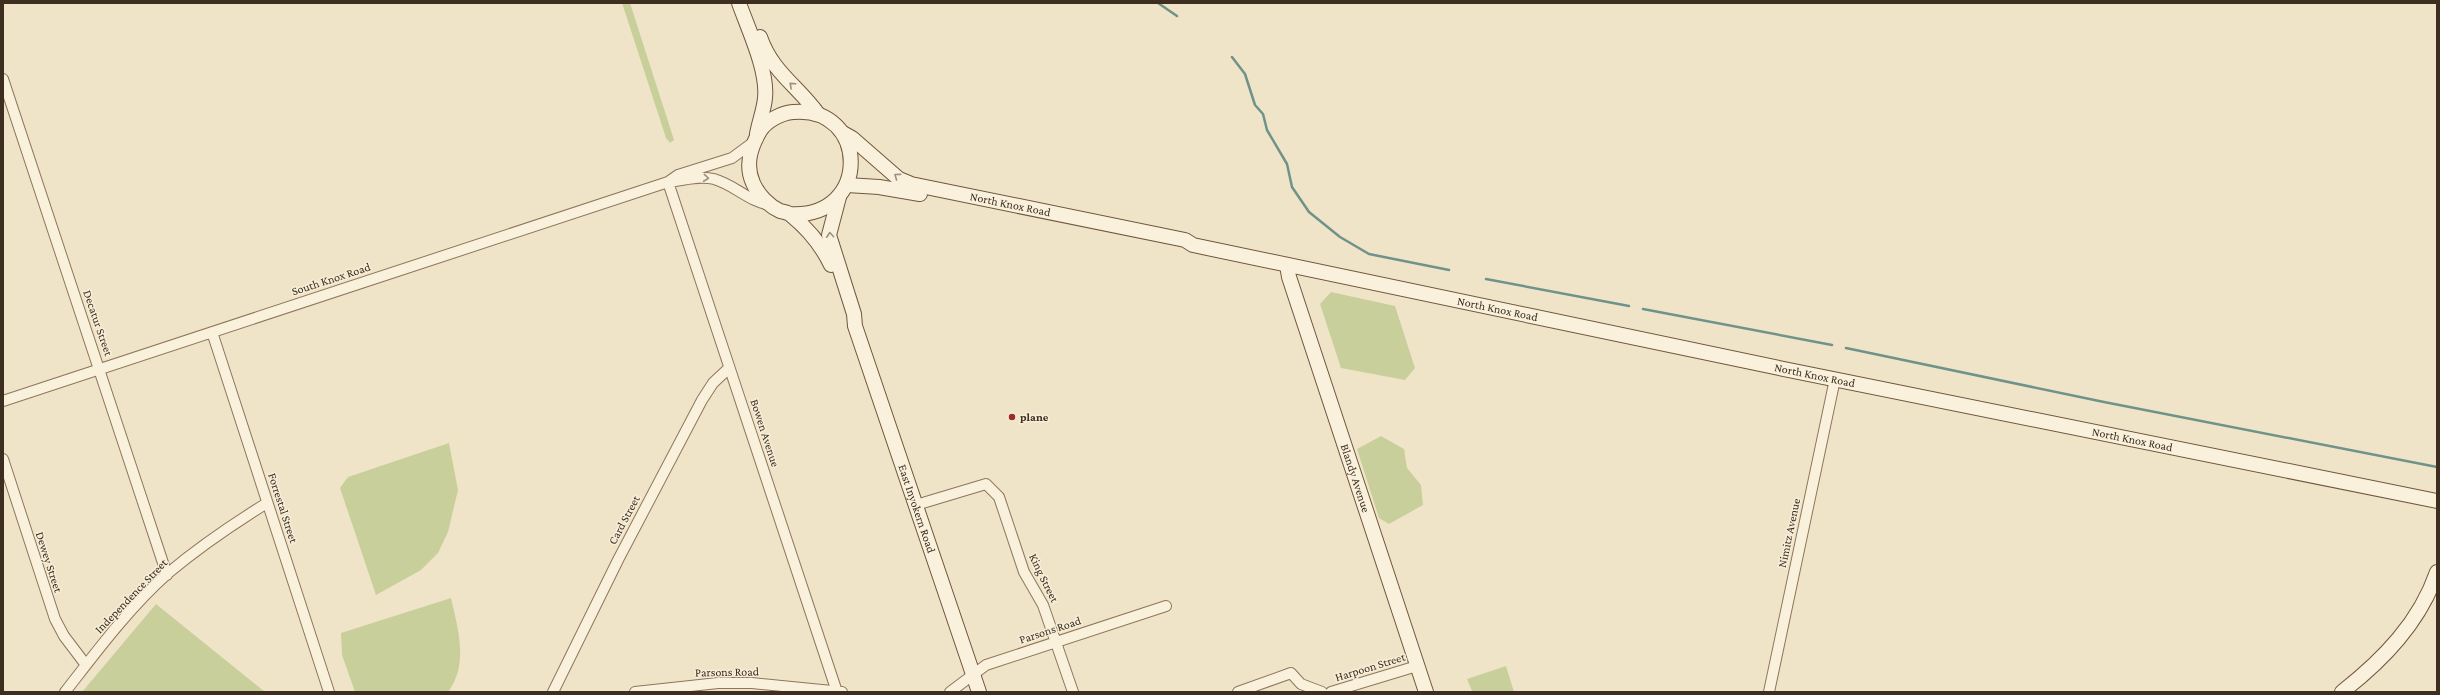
<svg xmlns="http://www.w3.org/2000/svg" width="2440" height="695" viewBox="0 0 2440 695" font-family="'Crimson Pro',serif">
<style>
.green{fill:#c9cf9b}
.lines{fill:none;stroke-linecap:round;stroke-linejoin:round}
.stream{stroke:#6f938a;stroke-width:2.5}
.street-casing{stroke:#8d765c;stroke-width:12}
.secondary-casing{stroke:#6f573f;stroke-width:16}
.street{stroke:#faf1dc;stroke-width:10}
.secondary{stroke:#faf1dc;stroke-width:14}
.oneway{stroke:#9c907e}
.poi-dot{fill:#9e2a2b;stroke:#f7eed8;stroke-width:1.5}
.labels{text-anchor:middle;dominant-baseline:central;stroke-width:3;stroke-linejoin:round;paint-order:stroke}
.street-label{font-size:12px;fill:#3d2e20;stroke:#f7eed8}
.poi-label{font-size:12px;font-weight:bold;fill:#3d2e20;stroke:#f7eed8;text-anchor:start}
</style>
<rect width="100%" height="100%" fill="#f0e4c8"/>
<path class="green" d="M622 3H630L674 140 670 143 666 138Z
M1331 292 1395 306 1415 368 1405 380 1341 368 1320 304Z
M1381 436 1404 449 1407 468 1421 485 1423 505 1389 524 1379 518 1357 449Z
M449 443 458 490 448 532 438 553 421 570 376 595 340 488 348 477Z
M451 598C458 629 469 664 448 692H355L342 655 341 633Z
M156 604 265 692H82Z
M1506 666 1514 692 1472 691 1467 679Z"/>
<g class="lines">
<path class="stream" d="M1158 3 1177 16
M1232 57 1245 74 1255 105 1263 114 1267 130 1287 164 1292 187 1309 212 1340 237 1369 254 1449 270
M1486 279 1629 306
M1643 309 1832 345
M1846 348 2104 402 2437 467"/>
<g class="street-casing">
<path id="street" d="M3 79 167 575
M668 182 837 692
M668 182 678 175 732 158 755 141
M212 332 329 692
M3 401 668 182C683 181 698 175 714 179 735 185 749 202 771 205
M3 459 55 619 64 636 86 665
M916 505 986 484 999 497 1024 572 1043 605 1073 692
M65 692C97 651 128 609 167 574 198 548 233 524 267 503
M553 692 618 560 702 400 713 383 729 368
M635 692 718 683H752L842 692
M950 692 986 665 1166 606
M1238 692 1291 673 1301 684 1322 692
M1331 692 1417 666
M1769 692 1835 379"/>
</g>
<g class="secondary-casing">
<g id="secondary">
<path d="M739 3C748 29 768 70 765 98 764 110 759 122 757 134"/>
<path d="M760 37C772 72 798 86 818 114"/>
<path id="s1" d="M843 133 852 138 899 179 911 184 1185 240 1193 245 1779 368 2437 501"/>
<path d="M847 185 879 187 920 194"/>
<path id="s2" d="M839 197 829 235 854 314 855 326 979 692"/>
<path d="M790 214C872 219 869 105 793 112 781 113 766 121 760 131 750 148 745 165 753 183 758 195 769 206 780 211 784 212 788 212 791 215 807 228 822 246 831 265"/>
<path id="s3" d="M1287 265 1289 277 1426 692"/>
<path d="M2342 692C2383 660 2420 622 2437 572"/>
</g>
</g>
<use href="#street" class="street"/>
<use href="#secondary" class="secondary"/>
</g>
<defs><path id="oneway-chevron" d="M-2-3.5L2.5 0L-2 3.5" fill="none" stroke-width="1.6" stroke-linecap="round" stroke-linejoin="round"/></defs>
<g class="oneway">
<use href="#oneway-chevron" transform="translate(792 85) rotate(-138)"/>
<use href="#oneway-chevron" transform="translate(897 176) rotate(-144)"/>
<use href="#oneway-chevron" transform="translate(706 178) rotate(6)"/>
<use href="#oneway-chevron" transform="translate(830 235) rotate(-94)"/>
</g>
<circle class="poi-dot" cx="1012" cy="417" r="4"/>
<g class="labels">
<g class="street-label">
<text stroke="none"><textPath href="#s1" startOffset="187">North Knox Road</textPath></text>
<text transform="translate(331 279) rotate(-18)">South Knox Road</text>
<text stroke="none"><textPath href="#s1" startOffset="686">North Knox Road</textPath></text>
<text transform="translate(98 323) rotate(71)">Decatur Street</text>
<text stroke="none"><textPath href="#s1" startOffset="1010">North Knox Road</textPath></text>
<text transform="translate(765 433) rotate(72)">Bowen Avenue</text>
<text stroke="none"><textPath href="#s1" startOffset="1334">North Knox Road</textPath></text>
<text stroke="none"><textPath href="#s3" startOffset="224">Blandy Avenue</textPath></text>
<text transform="translate(283 508) rotate(72)">Forrestal Street</text>
<text stroke="none"><textPath href="#s2" startOffset="327">East Inyokern Road</textPath></text>
<text transform="translate(624 520) rotate(-62)">Card Street</text>
<text transform="translate(1789 533) rotate(-78)">Nimitz Avenue</text>
<text transform="translate(49 562) rotate(72)">Dewey Street</text>
<text transform="translate(1044 578) rotate(64)">King Street</text>
<text transform="translate(131 596) rotate(-46)">Independence Street</text>
<text transform="translate(1050 630) rotate(-18)">Parsons Road</text>
<text transform="translate(1370 667) rotate(-17)">Harpoon Street</text>
<text transform="translate(727 672) rotate(-1)">Parsons Road</text>
</g>
<g class="poi-label">
<text x="1020" y="417">plane</text>
</g>
</g>
<rect width="2440" height="695" fill="none" stroke="#3d2e20" stroke-width="8"/>
</svg>
